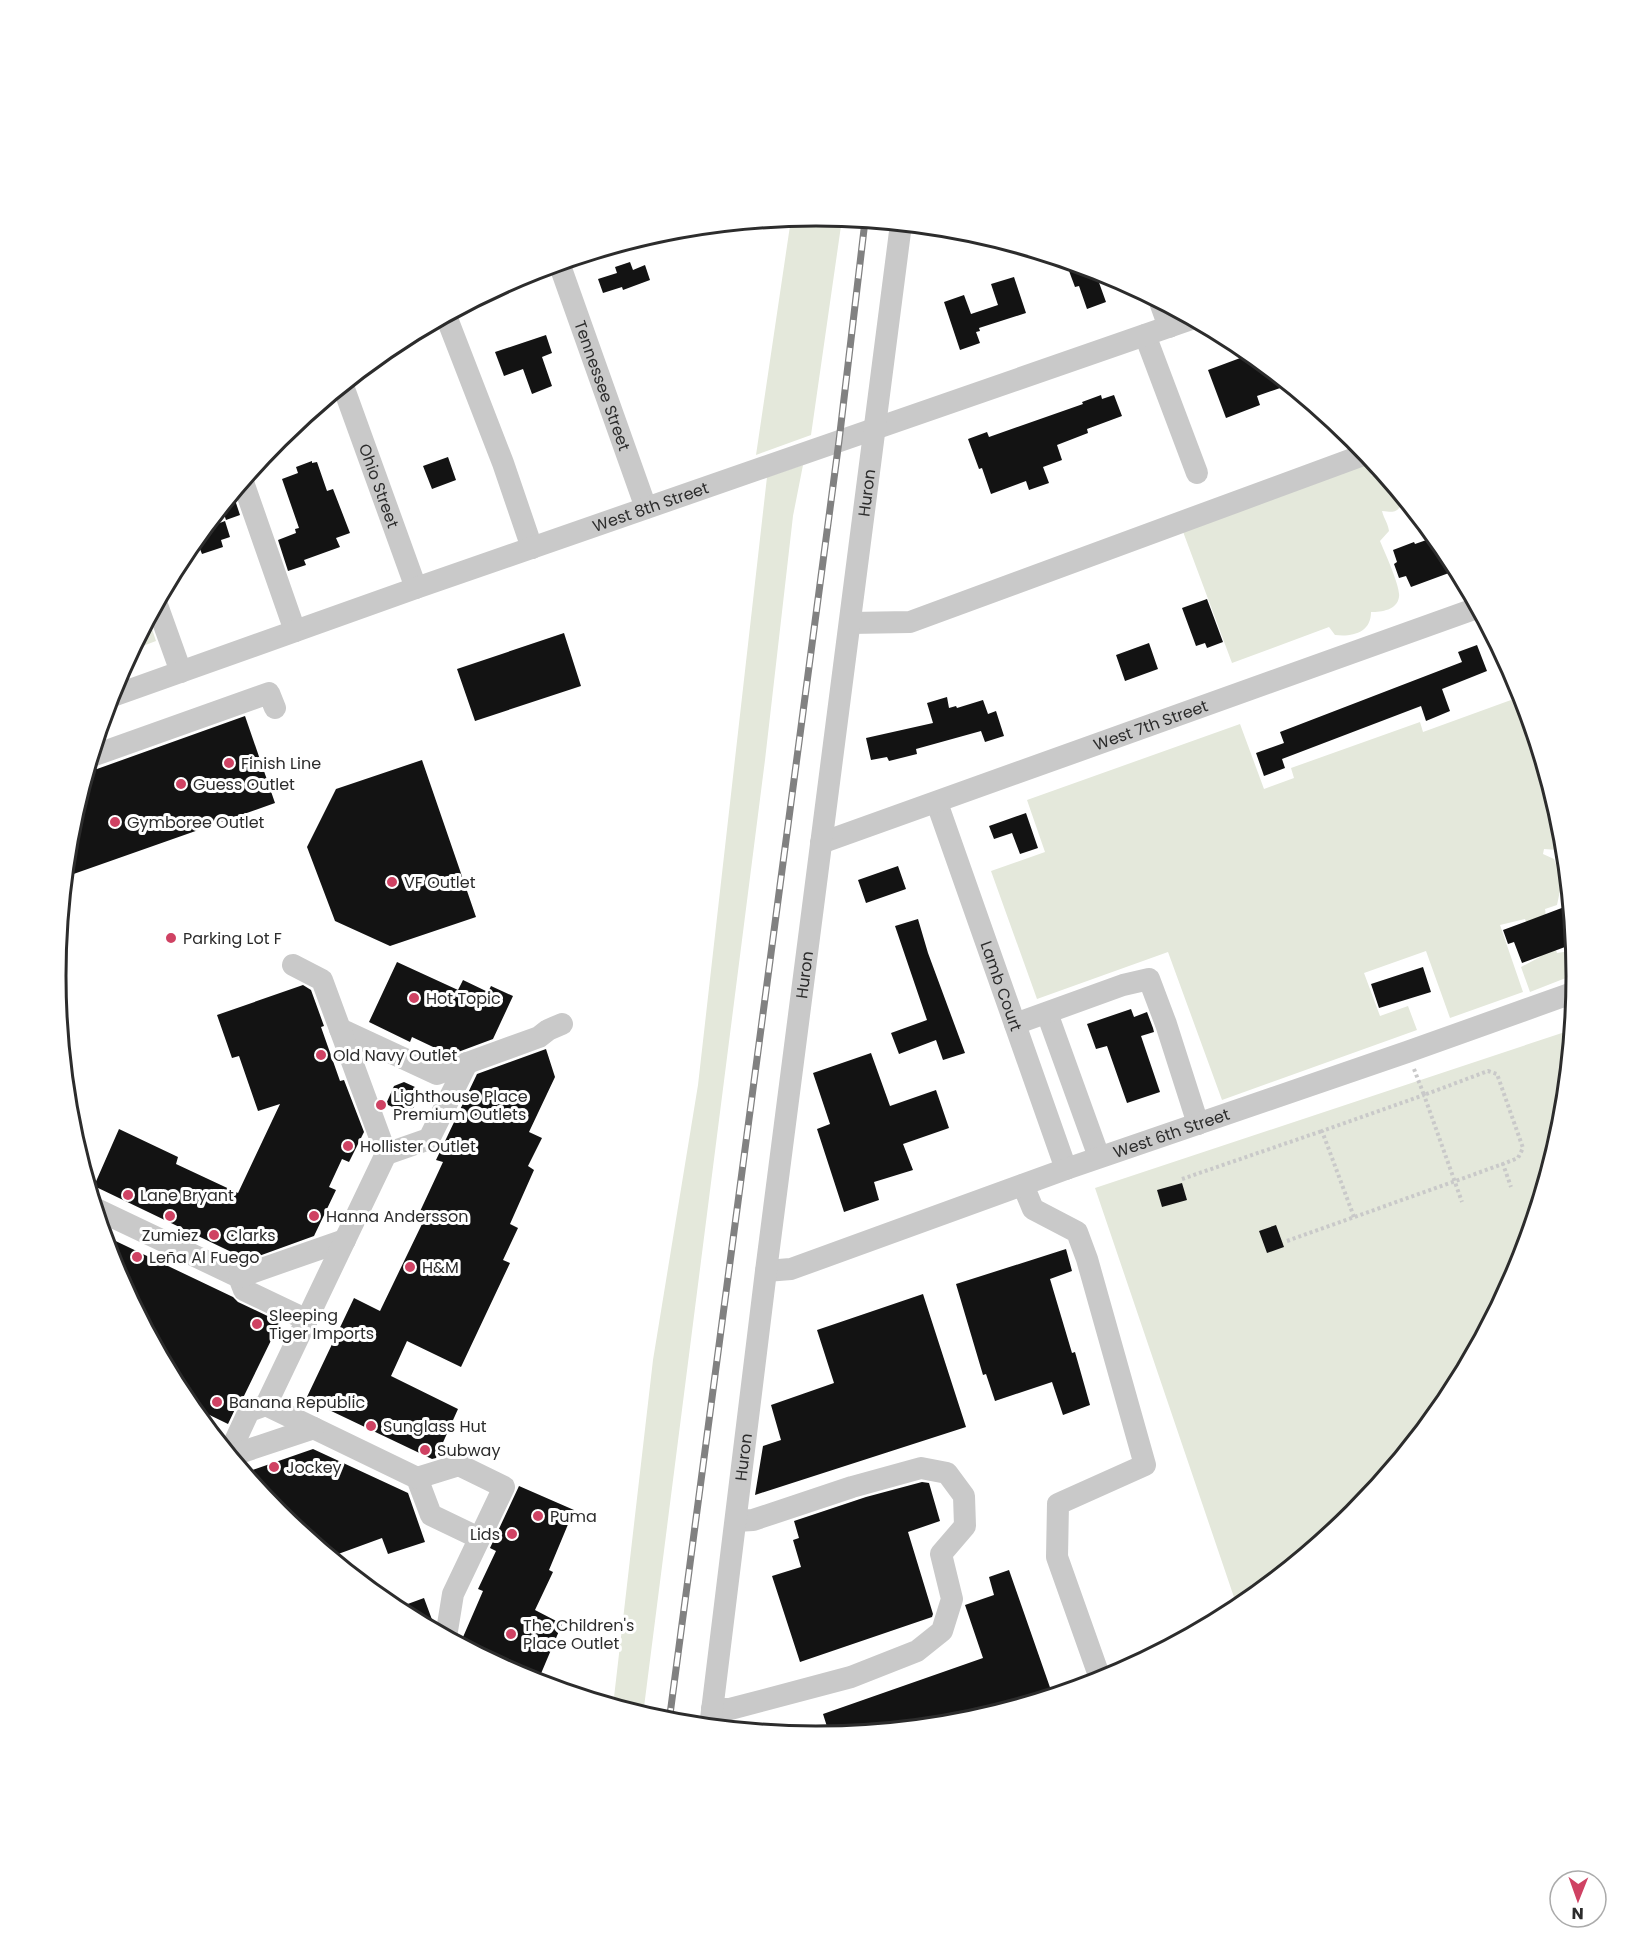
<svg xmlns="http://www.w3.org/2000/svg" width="1632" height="1953" viewBox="0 0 1632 1953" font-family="Poppins,sans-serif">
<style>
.green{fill:#e4e8db}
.building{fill:#131313}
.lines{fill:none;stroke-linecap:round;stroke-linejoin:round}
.path{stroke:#c9c9c9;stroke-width:4;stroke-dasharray:3 3;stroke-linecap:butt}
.minor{stroke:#c9c9c9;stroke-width:22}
.rail-casing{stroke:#818181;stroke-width:7}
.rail{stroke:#fff;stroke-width:4.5;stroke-dasharray:14;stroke-linecap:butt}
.poi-dot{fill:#cf4263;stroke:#fff;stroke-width:2}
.labels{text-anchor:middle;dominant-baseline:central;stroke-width:6;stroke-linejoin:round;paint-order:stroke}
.street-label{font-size:16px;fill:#2c2c2c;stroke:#fff}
.poi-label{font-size:16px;fill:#2c2c2c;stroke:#fff;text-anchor:start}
.rim{fill:none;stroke:#2c2c2c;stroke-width:3}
</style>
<rect width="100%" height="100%" fill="#fff"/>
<path class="green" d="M816 216 842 219 811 435 756 455 791 219Z
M803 465 793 516 765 760 643 1715 613 1706 653 1360 698 1085 767 477Z
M1366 465 1372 476 1383 475 1405 502C1395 511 1399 513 1382 511 1384 519 1388 523 1389 531L1380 541C1384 551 1401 587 1399 597 1397 610 1382 612 1371 612 1371 633 1352 637 1335 635L1329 627 1232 663 1182 529Z
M149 620 156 641 132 650Z
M1522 696 1562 828 1565 858 1558 850 1544 849 1543 854 1554 859 1562 881 1557 905 1545 909 1546 916 1557 953 1570 951 1574 954 1576 974 1530 992 1521 967 1540 957 1525 919 1500 925 1523 992 1450 1018 1426 951 1364 973 1380 1016 1408 1006 1417 1030 1222 1100 1168 952 1037 999 991 871 1045 852 1027 800 1240 724 1264 789 1294 778 1291 768 1420 722 1423 732Z
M1571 1030 1562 1125 1518 1268 1448 1399 1354 1514 1238 1609 1095 1188Z"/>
<path class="building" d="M630 262 633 270 645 265 650 280 623 290 622 287 603 293 598 279 617 273 615 267Z
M1082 266 1089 269 1093 278 1097 277 1106 302 1087 309 1079 286 1075 287 1069 271Z
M1014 277 1026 313 979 328 980 331 976 332 980 343 960 350 944 302 964 295 971 314 998 305 991 284Z
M546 335 552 353 542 357 552 386 532 394 523 369 504 376 495 352Z
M1251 354 1289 385 1257 396 1260 405 1226 418 1208 370Z
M1101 395 1102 399 1114 395 1122 416 1087 429 1088 433 1057 445 1062 460 1043 467 1049 483 1029 490 1026 481 991 494 982 468 979 469 968 439 987 432 989 437 1083 404 1082 402Z
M448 457 456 480 432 489 423 466Z
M312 461V463L317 462 327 491 333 489 350 533 336 538 340 547 304 560 306 565 288 571 278 540 296 533 295 529 299 528 282 479 298 473 296 467Z
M233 494 240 515 226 520 222 508Z
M225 521 230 537 221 540 223 547 202 554 196 539 204 529Z
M1435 537 1449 554 1457 570 1411 587 1406 576 1399 578 1394 564 1397 562 1393 550 1414 542 1415 544Z
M1207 599 1223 642 1207 648 1205 643 1196 646 1182 608Z
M564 633 581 686 475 721 457 669Z
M1149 643 1158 669 1125 681 1116 655Z
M1477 645 1487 671 1442 689 1450 711 1426 721 1421 706 1282 759 1285 768 1264 776 1256 753 1284 743 1280 732 1462 662 1458 652Z
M947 697 949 708 956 706 957 708 983 700 988 714 996 711 1004 736 985 742 981 731 916 749 917 754 889 761 887 757 871 760 866 738 933 723 927 703Z
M245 716 275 803 65 877 70 828 88 769H97Z
M422 760 476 917 390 946 335 921 307 847 336 789Z
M1026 813 1038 848 1020 854 1012 833 994 839 989 826Z
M898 866 906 889 866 903 858 880Z
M1567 906 1570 915 1573 944 1522 963 1514 942 1508 944 1503 930Z
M918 919 928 953 965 1053 943 1060 936 1040 899 1054 891 1033 927 1020 895 926Z
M397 962 458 990 463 980 488 992 491 986 513 996 493 1039 450 1055 412 1037 410 1042 369 1022Z
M1423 967 1431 992 1379 1008 1371 984Z
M303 985 311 990 324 1026 321 1027 340 1081 344 1080 364 1132 349 1162 342 1159 329 1187 336 1190 314 1236 248 1260 94 1186 119 1129 178 1157 176 1164 238 1193 280 1104 258 1111 239 1056 232 1058 217 1015Z
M1131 1009 1134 1017 1147 1012 1153 1028 1154 1032 1141 1036 1160 1092 1127 1103 1107 1046 1096 1049 1087 1024Z
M546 1049 555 1077 529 1132 542 1138 528 1166 534 1170 510 1224 518 1228 503 1260 510 1263 461 1367 407 1341 391 1376 458 1409 436 1458 432 1459 306 1399 354 1298 380 1311 422 1224 416 1220 443 1162 436 1160 477 1074Z
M871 1053 890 1106 936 1090 949 1128 903 1144 913 1170 874 1182 879 1200 844 1212 817 1129 830 1124 813 1073Z
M404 1082 415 1087 418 1098 413 1109 403 1112 386 1104 394 1086Z
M1182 1183 1187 1200 1162 1207 1157 1190Z
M1276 1225 1284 1247 1267 1253 1259 1231Z
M103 1235 233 1297 238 1302 280 1322 242 1400 237 1405 228 1424 189 1405 183 1399 113 1267Z
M1066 1249 1072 1271 1050 1279 1072 1353 1075 1352 1090 1405 1063 1415 1052 1382 995 1401 986 1374 983 1375 956 1284Z
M923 1294 966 1427 755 1495 763 1446 781 1440 771 1405 834 1383 817 1330Z
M313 1449 408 1493 425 1542 388 1554 382 1538 330 1557 278 1514 244 1473Z
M922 1482 929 1483 940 1521 908 1532 933 1614 932 1617 800 1662 772 1576 801 1567 793 1540 799 1538 794 1521 866 1497Z
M519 1486 574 1510 549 1570 553 1572 535 1610 562 1624 537 1683 525 1679 460 1644 483 1591 478 1589 496 1551 490 1548Z
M1009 1570 1053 1696 964 1722 830 1736 823 1714 983 1658 965 1605 994 1595 989 1577Z
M424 1598 434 1625 433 1630 394 1609Z"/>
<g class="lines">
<path class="path" d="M1414 1069 1424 1095 1488 1071 1497 1074 1523 1148 1518 1158 1503 1164 1511 1187
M1182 1179 1322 1131
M1354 1217 1322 1131 1424 1095 1462 1202
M1287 1241 1503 1164"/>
<g class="minor">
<path id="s1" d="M559 263 646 508"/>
<path d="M1160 302 1169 327"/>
<path d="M446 316 503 463 532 548"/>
<path d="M1145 335 1197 473"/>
<path id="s2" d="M343 386 416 588"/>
<path d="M243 482 295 631"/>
<path d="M157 605 181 672"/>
<path d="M850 623 910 622 1366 454"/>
<path id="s3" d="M110 697 416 588 1191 319"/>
<path d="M92 756 269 693 275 708"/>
<path id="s4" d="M937 803 1066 1169"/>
<path id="s5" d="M821 843 1477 608"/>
<path d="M1047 1013 1099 1157"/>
<path d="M1015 1024 1123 985 1149 979 1166 1024 1198 1124"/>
<path d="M340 1029 437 1074 539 1037 548 1030 562 1024"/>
<path d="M386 1154 429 1139 467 1063"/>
<path d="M1023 1185 1033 1209 1077 1232 1087 1259 1145 1465 1058 1504 1057 1557 1101 1681"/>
<path d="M96 1209 239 1277 244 1290 307 1320"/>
<path id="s6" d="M766 1271 791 1269 1066 1169 1407 1052 1575 992"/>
<path d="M239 1277 345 1240"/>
<path d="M266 1405 417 1478 431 1515 479 1538"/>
<path d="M229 1454 249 1411 266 1405 386 1154 322 980 293 965"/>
<path d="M230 1456 314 1428"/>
<path d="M417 1478 459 1465 504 1487 453 1594 446 1637"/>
<path d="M712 1709H730L851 1677 917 1651 942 1631 952 1599 941 1554 965 1526 964 1496 947 1473 921 1468 852 1487 753 1520 736 1521"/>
<path id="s7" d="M710 1727 766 1271 901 224"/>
</g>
<g class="rail-casing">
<path id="rail" d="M669 1722 839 441 865 221"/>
</g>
<use href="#rail" class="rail"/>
</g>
<g class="poi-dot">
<circle cx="229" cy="763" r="6"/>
<circle cx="181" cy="784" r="6"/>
<circle cx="115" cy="822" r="6"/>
<circle cx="392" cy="882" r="6"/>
<circle cx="171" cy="938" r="6"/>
<circle cx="414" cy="998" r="6"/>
<circle cx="321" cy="1055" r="6"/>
<circle cx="381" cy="1105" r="6"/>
<circle cx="348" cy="1146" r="6"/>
<circle cx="128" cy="1195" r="6"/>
<circle cx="170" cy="1216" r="6"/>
<circle cx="314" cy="1216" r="6"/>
<circle cx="214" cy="1235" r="6"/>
<circle cx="137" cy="1257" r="6"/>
<circle cx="410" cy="1267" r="6"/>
<circle cx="257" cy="1324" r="6"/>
<circle cx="217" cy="1402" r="6"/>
<circle cx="371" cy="1426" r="6"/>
<circle cx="425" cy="1450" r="6"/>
<circle cx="274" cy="1467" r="6"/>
<circle cx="538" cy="1516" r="6"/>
<circle cx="512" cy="1534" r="6"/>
<circle cx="511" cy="1634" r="6"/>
</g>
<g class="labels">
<g class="street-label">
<text stroke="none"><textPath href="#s1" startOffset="130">Tennessee Street</textPath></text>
<text stroke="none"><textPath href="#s2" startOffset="106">Ohio Street</textPath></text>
<text stroke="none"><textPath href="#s7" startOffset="1244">Huron</textPath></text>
<text stroke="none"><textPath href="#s3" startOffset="573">West 8th Street</textPath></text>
<text stroke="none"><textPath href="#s5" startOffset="350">West 7th Street</textPath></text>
<text stroke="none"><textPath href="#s7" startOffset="758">Huron</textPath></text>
<text stroke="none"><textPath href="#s4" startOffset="194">Lamb Court</textPath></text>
<text stroke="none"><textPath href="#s6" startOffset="429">West 6th Street</textPath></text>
<text stroke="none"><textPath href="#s7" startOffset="272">Huron</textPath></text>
</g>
<g class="poi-label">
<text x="241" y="763">Finish Line</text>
<text x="193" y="784">Guess Outlet</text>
<text x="127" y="822">Gymboree Outlet</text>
<text x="404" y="882">VF Outlet</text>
<text x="183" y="938">Parking Lot F</text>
<text x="426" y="998">Hot Topic</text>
<text x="333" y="1055">Old Navy Outlet</text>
<text x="393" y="1096">Lighthouse Place<tspan x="393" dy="18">Premium Outlets</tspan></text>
<text x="360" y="1146">Hollister Outlet</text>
<text x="140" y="1195">Lane Bryant</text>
<text x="326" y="1216">Hanna Andersson</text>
<text x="170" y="1235" text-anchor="middle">Zumiez</text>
<text x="226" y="1235">Clarks</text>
<text x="149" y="1257">Leña Al Fuego</text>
<text x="422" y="1267">H&amp;M</text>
<text x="269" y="1315">Sleeping<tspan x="269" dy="18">Tiger Imports</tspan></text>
<text x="229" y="1402">Banana Republic</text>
<text x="383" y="1426">Sunglass Hut</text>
<text x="437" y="1450">Subway</text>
<text x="286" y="1467">Jockey</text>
<text x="550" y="1516">Puma</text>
<text x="500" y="1534" text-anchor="end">Lids</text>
<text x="523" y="1625">The Children's<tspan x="523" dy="18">Place Outlet</tspan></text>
</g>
</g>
<path d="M0 0H1632V1953H0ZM66 976a750 750 0 1 1 1500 0a750 750 0 1 1-1500 0Z" fill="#fff" fill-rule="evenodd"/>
<path class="rim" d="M66 976a750 750 0 1 1 1500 0a750 750 0 1 1-1500 0Z"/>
<g transform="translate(1578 1899) rotate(181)"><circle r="28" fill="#ffffff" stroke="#ababab" stroke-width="1.5"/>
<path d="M0-4.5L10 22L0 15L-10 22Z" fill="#cf4263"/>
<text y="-9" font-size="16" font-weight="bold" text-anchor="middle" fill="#2c2c2c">N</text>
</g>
</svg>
